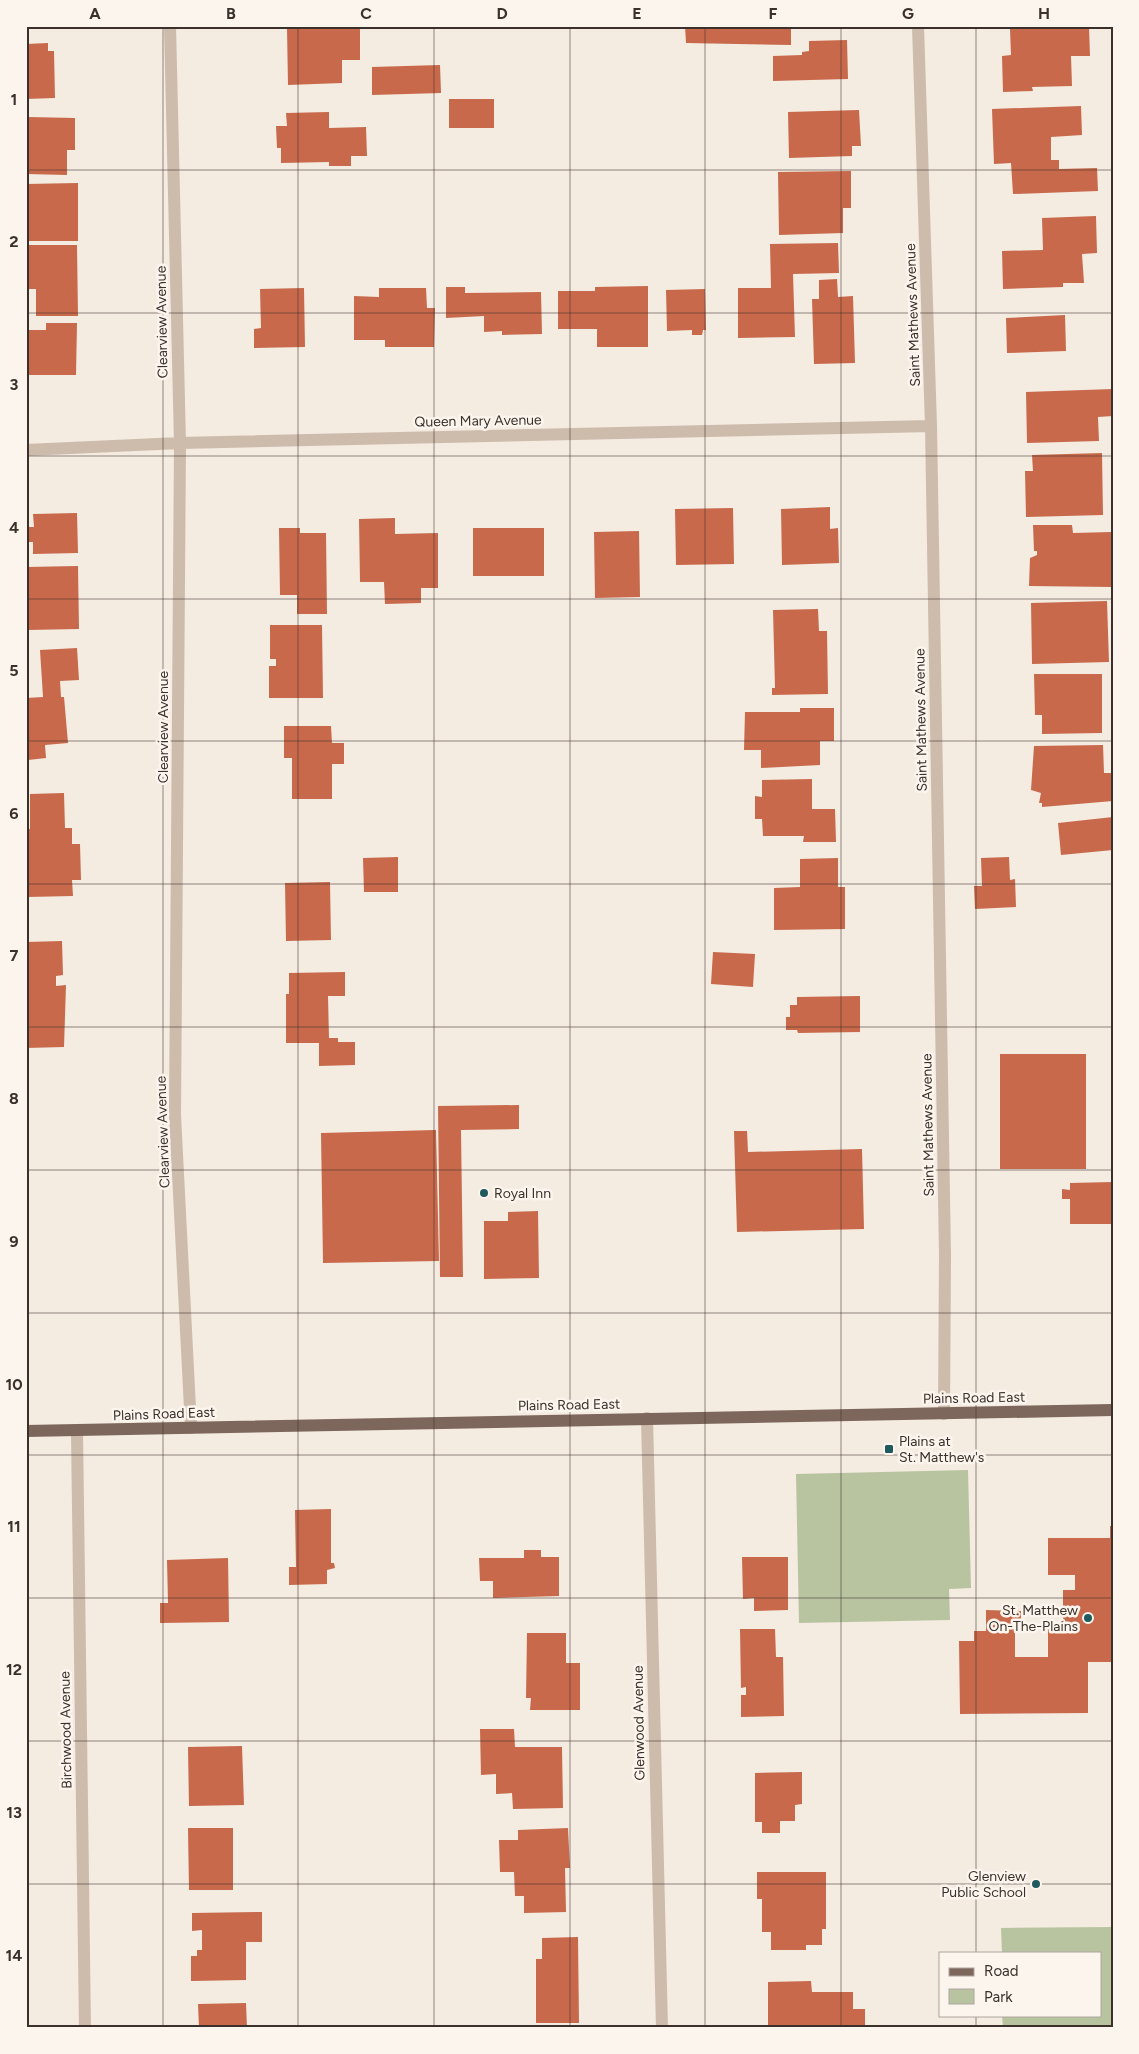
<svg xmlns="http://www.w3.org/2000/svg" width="1139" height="2054" viewBox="0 0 1139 2054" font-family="Figtree,sans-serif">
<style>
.green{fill:#b8c4a0}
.building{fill:#c8694b}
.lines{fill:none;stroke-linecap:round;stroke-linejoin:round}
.minor{stroke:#cdbbac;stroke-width:12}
.primary{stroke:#7d675c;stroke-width:12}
.grid{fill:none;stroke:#3b302b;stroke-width:1;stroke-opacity:0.55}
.poi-dot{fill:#1f5a5e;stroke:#fbf5ee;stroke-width:2}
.labels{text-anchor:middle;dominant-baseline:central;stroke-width:5;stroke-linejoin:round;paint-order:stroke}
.street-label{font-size:14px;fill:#3b302b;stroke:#fbf5ee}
.poi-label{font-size:14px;fill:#3b302b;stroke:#fbf5ee;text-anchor:start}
.neatline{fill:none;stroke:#3b302b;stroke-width:2}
.grid-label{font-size:16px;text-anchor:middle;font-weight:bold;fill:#3b302b}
</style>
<rect width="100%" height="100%" fill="#f4ebe1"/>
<path class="green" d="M968 1470 971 1588 949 1589 950 1620 799 1623 796 1474Z
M1113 1927V2028H1003L1002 2015H1100V1953H1002L1001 1928Z"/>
<path class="building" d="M344 26H360V60H342V83L288 85 287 28Z
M685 26H791V45L686 43Z
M1089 27 1090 56H1071L1072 86 1032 87 1033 91 1003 92 1002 56 1011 55 1010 29Z
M847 40 848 79 773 81V56L802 55V52L809 51V41Z
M48 43V51H54L55 98 26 99V44Z
M440 65 441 93 372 95V67Z
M449 99H494V128H449Z
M1081 106 1082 135 1051 137V160H1059V169L1097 168 1098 191 1013 194 1011 163 994 164 992 109Z
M859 110 861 146H852V156L789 158 788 112Z
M329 112V128L366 127 367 156H351V166H329V162L281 163V148H277L276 126H287L286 113Z
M29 117 75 118V150H67V175L26 174V133H29Z
M851 171V208H843V233L779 235 778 172Z
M78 183V241H26V184Z
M1096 216 1097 253 1082 254 1084 283H1063V287L1003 289 1002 251 1043 250 1042 218Z
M838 243 839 273 793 274 795 337 738 338V288H771L770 244Z
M26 245H77L78 316H36V289H26Z
M837 279 838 297 853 296 855 363 814 364 812 299H819V280Z
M648 286V347H597V329H558V291H595V287Z
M446 287H465V293L541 292 542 334 502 335V331L484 332V316L446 318Z
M304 288 305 347 254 348V329L261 328 260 289Z
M379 288H426L427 308H435L434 347H385V340H354V296L379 297Z
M705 289 706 330H703L702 335H692V330L667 331 666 290Z
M1065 315 1066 351 1007 353 1006 318Z
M46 323H77L76 375H26V330H46Z
M1113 389V416L1098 417 1099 441 1027 443 1026 392Z
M1102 453 1103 515 1026 517 1025 471H1033L1032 455Z
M830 507V529L838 528 839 563 782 565 781 509Z
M733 508 734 564 676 565 675 509Z
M77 513 78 553 33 554V542H27L26 527H34L33 514Z
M395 518V534L438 533V588H421V603L385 604 384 582H360L359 519Z
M1033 525H1072L1073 533 1111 532 1112 587 1029 586 1030 558 1037 555V551H1034Z
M279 528H300V533H326L327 614H297V595H280Z
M473 528H544V576H473Z
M639 531 640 597 595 598 594 532Z
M78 566 79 629 26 630V567Z
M1107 601 1109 662 1032 664 1031 603Z
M818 609 819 631H827L828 694 772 695V688H775L773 610Z
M270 625H322L323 698H269V666H276V659H270Z
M77 648 79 680 60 681 61 697H64L68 743 45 745 46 758 28 760 26 698 43 697 40 650Z
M1034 674H1102V733L1042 734V715H1035Z
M800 708H834V741H820V765L761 768V750H744L745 712H800Z
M284 726H331L332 743H344V764H332V799H292V758H284Z
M1103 745 1104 773H1113V801L1042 807V803H1039L1041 793 1031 790 1034 746Z
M812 779V809H835L836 842H803L804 836H763L762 819H755V796L762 797V780Z
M64 793 65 828H72V844H80L81 880H72L73 896 27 897 26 829H30V794Z
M1113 817V850L1061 855 1058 823Z
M398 857V892H364L363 858Z
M1009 857 1010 880 1015 879 1016 907 975 909 974 886H982L981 858Z
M838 858V887H845V929L774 930V888L800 887V859Z
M330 882 331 940 286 941 285 883Z
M62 941 63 975 56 976V986L66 985 64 1047 26 1048V942Z
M713 952 755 954 753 987 711 984Z
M345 972V996H328L329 1038H338V1042H355V1065L319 1066V1043H286V994H289V973Z
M860 996V1032L798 1033 797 1030H786V1017H790V1005H797V997Z
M1000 1054H1086V1169H1000Z
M519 1105V1129L461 1130 463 1277H440L438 1106Z
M436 1130 439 1261 323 1263 321 1133Z
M734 1131H747L748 1152 862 1149 864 1229 737 1232Z
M1113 1182V1224H1070V1199H1062V1189L1070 1190V1183Z
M538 1211 539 1278 484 1279V1221H508V1212Z
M331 1509V1563H334L335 1568 327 1570V1584L289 1585V1567H296L295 1510Z
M1110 1526H1113V1662H1088V1713L960 1714 959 1641H974V1631H986V1610L1021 1611V1626H1015V1657H1048V1625H1063V1590H1075V1575H1048V1538H1110Z
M524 1550H541V1557H559V1596L493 1598V1581H480L479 1558H524Z
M742 1557H788V1610L754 1611V1598L743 1599Z
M228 1558 229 1622 160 1623V1603H168L167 1560Z
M740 1629H775L776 1657H783L784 1716 741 1717V1695H746V1687L741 1688Z
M527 1633H566V1663H580V1710H530L531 1698H526Z
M480 1729H514L515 1747H562L563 1808 513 1809 512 1793 496 1794V1774L481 1775Z
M242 1746 244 1805 189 1806 188 1747Z
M802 1772V1804L795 1805V1821H780V1833H762V1822H755V1773Z
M188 1828H233V1890H189Z
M568 1828 570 1868H565L566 1912 524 1913V1896H515L514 1872H500L499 1840H518V1830Z
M757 1872H826V1929H822V1945H806V1950H771V1932H762V1899H757Z
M262 1912V1942H246V1980L191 1981V1956H197V1950H202V1930L192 1931V1913Z
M578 1937 579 2023H536V1959H542V1938Z
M811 1981 812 1992H853V2009H865V2028L768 2026V1982Z
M246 2003 247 2028H199L198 2004Z"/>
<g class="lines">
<path class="minor" d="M170 26 180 443 175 1115 191 1428
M918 26 931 426 945 1255 944 1414
M26 450 180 443 931 426
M647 1418 662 2028
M77 1432 85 2028"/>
<path class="primary" d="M26 1431 1113 1410"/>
</g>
<path class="grid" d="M163 26V2028M298 26V2028M434 26V2028M570 26V2028M705 26V2028M841 26V2028M976 26V1953M26 170H1113M26 313H1113M26 456H1113M26 599H1113M26 741H1113M26 884H1113M26 1027H1113M26 1170H1113M26 1313H1113M26 1455H1113M26 1598H1113M26 1741H1113M26 1884H1113M976 2015V2028"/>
<g class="poi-dot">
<circle cx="484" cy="1193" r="5"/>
<rect x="884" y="1444" width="10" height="10" rx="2.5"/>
<circle cx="1088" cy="1618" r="5"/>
<circle cx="1036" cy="1884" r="5"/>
</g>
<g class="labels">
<g class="street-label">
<text transform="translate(913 315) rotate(-92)">Saint Mathews Avenue</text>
<text transform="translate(162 322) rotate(-91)">Clearview Avenue</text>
<text transform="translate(478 421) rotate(-1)">Queen Mary Avenue</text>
<text transform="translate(921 720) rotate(-91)">Saint Mathews Avenue</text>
<text transform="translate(163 727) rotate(-90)">Clearview Avenue</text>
<text transform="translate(928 1125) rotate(-91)">Saint Mathews Avenue</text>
<text transform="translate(163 1132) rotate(-92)">Clearview Avenue</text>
<text transform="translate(974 1398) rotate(-1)">Plains Road East</text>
<text transform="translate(569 1405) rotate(-1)">Plains Road East</text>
<text transform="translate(164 1414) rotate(-2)">Plains Road East</text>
<text transform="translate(639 1723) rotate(-91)">Glenwood Avenue</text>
<text transform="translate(66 1730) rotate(-91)">Birchwood Avenue</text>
</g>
<g class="poi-label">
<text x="494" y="1193">Royal Inn</text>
<text x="899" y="1441">Plains at<tspan x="899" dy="16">St. Matthew's</tspan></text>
<text x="1078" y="1610" text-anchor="end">St. Matthew<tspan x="1078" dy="16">On-The-Plains</tspan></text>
<text x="1026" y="1876" text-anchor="end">Glenview<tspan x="1026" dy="16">Public School</tspan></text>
</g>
</g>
<rect width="1139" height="2054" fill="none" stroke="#fbf5ee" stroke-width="55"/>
<rect x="939" y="1952" width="162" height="65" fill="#fbf5ee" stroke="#aea6a0"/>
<rect x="949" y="1968" width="25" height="8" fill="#7d675c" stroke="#aea6a0"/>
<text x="984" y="1976" font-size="15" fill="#3b302b">Road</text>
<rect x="949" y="1989" width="25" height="15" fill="#b8c4a0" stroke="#aea6a0"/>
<text x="984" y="2002" font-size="15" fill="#3b302b">Park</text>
<rect x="28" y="28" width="1084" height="1998" class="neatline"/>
<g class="grid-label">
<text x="95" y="19">A</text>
<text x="231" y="19">B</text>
<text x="366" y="19">C</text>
<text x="502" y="19">D</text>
<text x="637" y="19">E</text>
<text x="773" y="19">F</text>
<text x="908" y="19">G</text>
<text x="1044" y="19">H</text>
<text x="14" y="105">1</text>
<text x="14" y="247">2</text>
<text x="14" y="390">3</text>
<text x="14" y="533">4</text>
<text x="14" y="676">5</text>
<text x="14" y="819">6</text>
<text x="14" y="961">7</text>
<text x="14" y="1104">8</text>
<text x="14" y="1247">9</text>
<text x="14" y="1390">10</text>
<text x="14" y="1532">11</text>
<text x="14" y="1675">12</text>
<text x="14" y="1818">13</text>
<text x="14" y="1961">14</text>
</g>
</svg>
